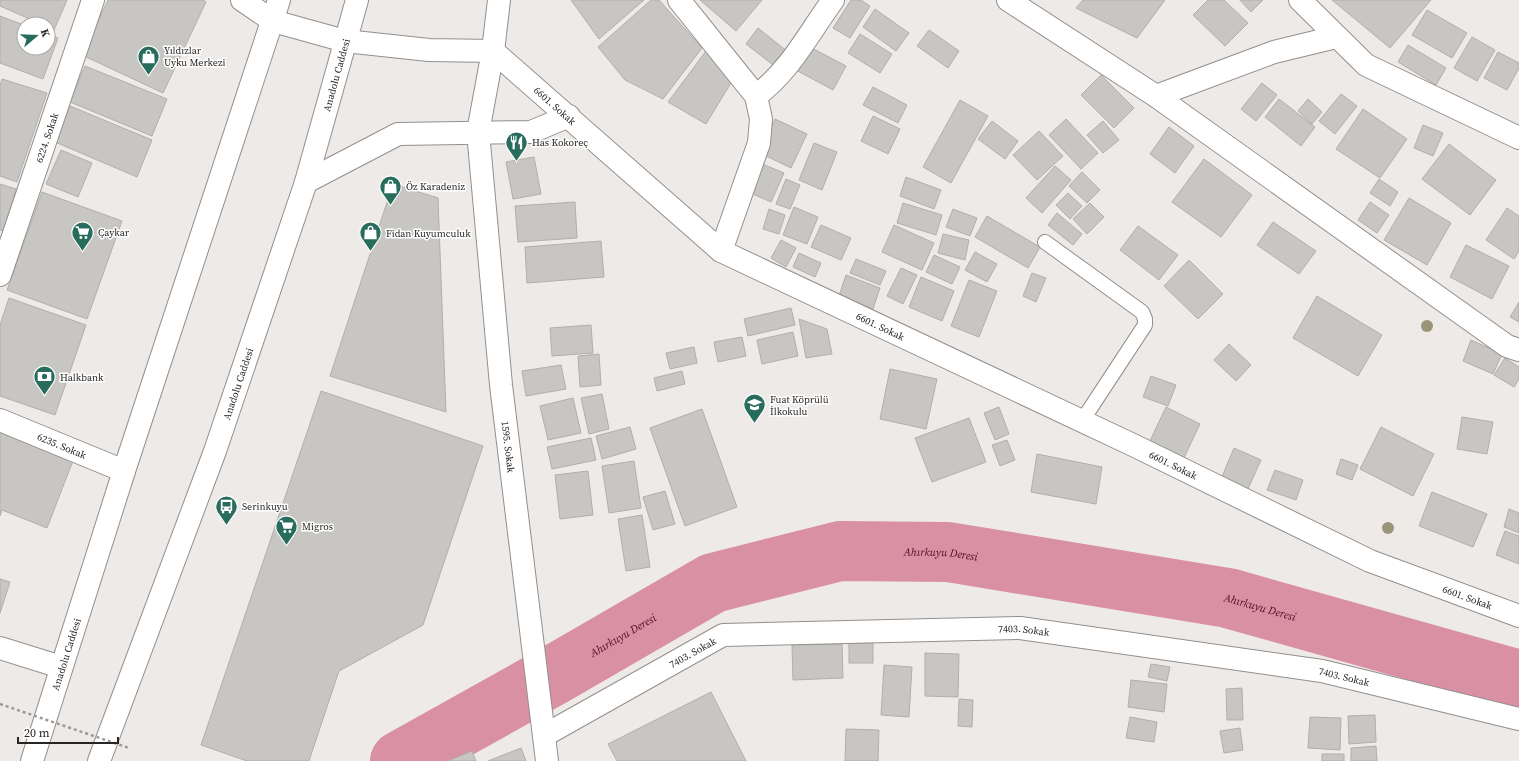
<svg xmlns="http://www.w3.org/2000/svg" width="1519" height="761" viewBox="0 0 1519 761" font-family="'Source Serif 4',serif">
<rect width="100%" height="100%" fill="#eeeae8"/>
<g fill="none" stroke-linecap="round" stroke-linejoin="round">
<!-- river -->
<path stroke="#d990a3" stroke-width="60" id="s1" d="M400 761 554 675 713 583 840 551 948 552 1228 598 1519 680"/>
</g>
<!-- building -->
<g fill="#c8c6c2" stroke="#b1aeab">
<path d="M0 0H67L54 30 48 27V24H41L0 6Z"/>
<path d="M108 0H203L206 2 163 93 82 55Z"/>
<path d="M571 0H644L599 39Z"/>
<path d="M651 0H659L702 48 663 99 625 80 598 47Z"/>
<path d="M700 0H762L736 31Z"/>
<path d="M851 0H861L870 6 850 38 833 28Z"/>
<path d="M1083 0H1165L1137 38 1076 8Z"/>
<path d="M1208 0H1224L1248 23 1225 46 1193 15Z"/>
<path d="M1240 0H1263L1251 12Z"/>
<path d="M1332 0H1431L1390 48Z"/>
<path d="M875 9 909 33 896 51 863 27Z"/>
<path d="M1427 10 1467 33 1452 58 1412 35Z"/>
<path d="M0 16 24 25V48H48V34L58 38 43 79 0 63Z"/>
<path d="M758 28 788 52 777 68 746 44Z"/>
<path d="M929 30 959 51 948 68 917 46Z"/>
<path d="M860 34 892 54 880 73 848 53Z"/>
<path d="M1472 37 1495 50 1477 81 1454 68Z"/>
<path d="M1408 45 1446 68 1436 85 1398 62Z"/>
<path d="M808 46 846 66 833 90 796 70Z"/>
<path d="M706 51 732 81 706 124 668 102Z"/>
<path d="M1498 52 1519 63V68L1507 90 1484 78Z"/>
<path d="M85 66 167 99 152 136 70 102Z"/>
<path d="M1101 75 1134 108 1114 128 1081 95Z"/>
<path d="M2 79 47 93 17 182 0 176V86Z"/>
<path d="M1262 83 1277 95 1256 121 1241 109Z"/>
<path d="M873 87 907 105 898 123 863 105Z"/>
<path d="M1341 94 1357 106 1335 134 1319 121Z"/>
<path d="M1279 99 1315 127 1301 146 1265 117Z"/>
<path d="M1308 99 1322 112 1312 124 1298 111Z"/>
<path d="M960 100 988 116 951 183 923 167Z"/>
<path d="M70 106 152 140 137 177 55 142Z"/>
<path d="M1363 109 1407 139 1380 178 1336 149Z"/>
<path d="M873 116 900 129 888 154 861 141Z"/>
<path d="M775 119 807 134 791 168 760 153Z"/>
<path d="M1066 119 1098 153 1081 169 1049 135Z"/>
<path d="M992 121 1018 141 1005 159 978 139Z"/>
<path d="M1103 121 1119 140 1103 153 1087 135Z"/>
<path d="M1423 125 1443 133 1433 156 1414 148Z"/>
<path d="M1169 127 1194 146 1175 173 1150 154Z"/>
<path d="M1039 131 1063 156 1037 180 1013 155Z"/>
<path d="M814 143 837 152 822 190 799 180Z"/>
<path d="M1449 144 1496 180 1470 215 1422 179Z"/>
<path d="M61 150 92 163 78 197 46 184Z"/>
<path d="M534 157 541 194 513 199 506 162Z"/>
<path d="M1204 159 1252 195 1221 237 1172 202Z"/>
<path d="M760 163 784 173 771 202 748 192Z"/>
<path d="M1055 166 1071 180 1042 213 1026 198Z"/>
<path d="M1082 172 1100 190 1087 203 1069 186Z"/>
<path d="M906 177 941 190 934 209 900 196Z"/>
<path d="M786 179 800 185 790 209 776 204Z"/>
<path d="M1379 179 1398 192 1390 206 1370 193Z"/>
<path d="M0 184 16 189 4 231 0 230Z"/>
<path d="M393 184 438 198 446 412 330 376Z"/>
<path d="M42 192 122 221 87 319 7 290Z"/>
<path d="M1068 193 1082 206 1070 219 1056 205Z"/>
<path d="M1409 198 1451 223 1427 265 1384 240Z"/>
<path d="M575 202 577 238 518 242 515 206Z"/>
<path d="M1370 202 1389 215 1377 233 1358 220Z"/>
<path d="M903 203 942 215 936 235 897 223Z"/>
<path d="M1090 203 1104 217 1087 234 1073 219Z"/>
<path d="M794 207 818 217 807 244 783 235Z"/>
<path d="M1507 208 1519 216V251L1514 259 1486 240Z"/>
<path d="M769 209 785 215 779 234 763 229Z"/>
<path d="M953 209 977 218 970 236 946 227Z"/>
<path d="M1057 213 1082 234 1073 245 1048 225Z"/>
<path d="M987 216 1040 247 1028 268 975 237Z"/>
<path d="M1273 222 1316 251 1299 274 1257 245Z"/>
<path d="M821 225 851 238 841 260 811 247Z"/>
<path d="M894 225 934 243 922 270 882 252Z"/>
<path d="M1138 226 1178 255 1159 280 1120 250Z"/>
<path d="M943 234 969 240 965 260 938 253Z"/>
<path d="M781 240 796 248 786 267 771 258Z"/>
<path d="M601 241 604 277 527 283 525 247Z"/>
<path d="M1466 245 1509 266 1492 299 1450 277Z"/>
<path d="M975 252 997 264 987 282 965 270Z"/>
<path d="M799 253 821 263 815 277 793 267Z"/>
<path d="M934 255 960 267 952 284 926 272Z"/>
<path d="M856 259 886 271 880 285 850 273Z"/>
<path d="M1189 260 1223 294 1198 319 1164 286Z"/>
<path d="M901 268 917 275 903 304 887 296Z"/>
<path d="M1032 273 1046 278 1036 302 1023 296Z"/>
<path d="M846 275 880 288 873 309 839 296Z"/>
<path d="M921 277 954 291 942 321 909 307Z"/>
<path d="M969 280 997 291 979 337 951 326Z"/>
<path d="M1317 296 1382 335 1358 376 1293 338Z"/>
<path d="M9 298 86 325 55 415 0 396V325Z"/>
<path d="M1519 302V322L1510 317Z"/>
<path d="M791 308 795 325 748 336 744 319Z"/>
<path d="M799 319 827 329 832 354 806 358Z"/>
<path d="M591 325 593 353 552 356 550 328Z"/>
<path d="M793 332 798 356 762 364 757 340Z"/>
<path d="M742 337 746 356 718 362 714 342Z"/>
<path d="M1471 340 1502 354 1493 374 1463 361Z"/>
<path d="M1229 344 1251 365 1236 381 1214 360Z"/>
<path d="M694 347 697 363 670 369 666 353Z"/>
<path d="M599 354 601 385 580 387 578 356Z"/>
<path d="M1505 358 1519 367V379L1514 387 1494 375Z"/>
<path d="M561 365 566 389 526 396 522 371Z"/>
<path d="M890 369 937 379 926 429 880 419Z"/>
<path d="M682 371 685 384 657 391 654 378Z"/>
<path d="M1151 376 1176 385 1168 406 1143 397Z"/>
<path d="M321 391 483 446 423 625 339 671 309 761H247L201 745Z"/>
<path d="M602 394 609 429 589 434 581 398Z"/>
<path d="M573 398 581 433 548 440 540 406Z"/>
<path d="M999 407 1009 434 995 440 984 413Z"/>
<path d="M1166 407 1200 424 1182 462 1148 445Z"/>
<path d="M702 409 737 507 685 526 650 428Z"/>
<path d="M1462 417 1493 422 1487 454 1457 449Z"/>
<path d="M969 418 986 462 932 482 915 438Z"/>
<path d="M630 427 636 449 602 459 596 436Z"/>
<path d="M1381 427 1434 454 1413 496 1360 469Z"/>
<path d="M0 429 74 458 47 528 2 510 0 516Z"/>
<path d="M591 438 596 460 552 469 547 447Z"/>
<path d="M1007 440 1015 460 1000 466 992 445Z"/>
<path d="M1234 448 1261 460 1247 491 1221 479Z"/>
<path d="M1037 454 1102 467 1096 504 1031 492Z"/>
<path d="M1341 459 1358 465 1352 480 1336 474Z"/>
<path d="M634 461 641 508 609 513 602 466Z"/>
<path d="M1275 470 1303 480 1296 500 1267 490Z"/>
<path d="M588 471 593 515 560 519 555 475Z"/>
<path d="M665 491 675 524 653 530 643 497Z"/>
<path d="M1432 492 1487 514 1473 547 1419 526Z"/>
<path d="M1509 509 1519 513V533L1504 527Z"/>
<path d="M642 515 650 567 626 571 618 519Z"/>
<path d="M1505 531 1519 536V564L1496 555Z"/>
<path d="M0 579 10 582 0 613Z"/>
<rect x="849" y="643" width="24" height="20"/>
<path d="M842 644 843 678 793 680 792 645Z"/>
<path d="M925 653 959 654 958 697 925 696Z"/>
<path d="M1151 664 1170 667 1167 681 1148 677Z"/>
<path d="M884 665 912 667 909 717 881 715Z"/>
<path d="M1131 680 1167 684 1164 712 1128 707Z"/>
<path d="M1242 688 1243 720H1227L1226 689Z"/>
<path d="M711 692 746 761H617L608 744Z"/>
<path d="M959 699 973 700 972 727 958 726Z"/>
<path d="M1375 715 1376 742 1349 744 1348 716Z"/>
<path d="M1130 717 1157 722 1154 742 1126 738Z"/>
<path d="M1310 717 1341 718 1340 750 1308 748Z"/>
<path d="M1240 728 1243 750 1224 753 1220 731Z"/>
<path d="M846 729 879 730 878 761H845Z"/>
<path d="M1376 746 1377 761H1351V748Z"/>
<path d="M521 748 526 761H488Z"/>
<path d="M472 751 476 761H448Z"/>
<rect x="1322" y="754" width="22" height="7"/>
</g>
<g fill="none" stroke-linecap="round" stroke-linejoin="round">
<defs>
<path id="lane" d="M1045 242 1142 312 1145 319V325L1082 421"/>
<g id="street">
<path id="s2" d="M499 0 493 51 478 132 501 385 547 761"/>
<path d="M679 0 756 96 761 119 759 143 721 251"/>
<path d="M1008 0 1156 96 1507 346 1519 350"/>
<path d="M1300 0 1366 65 1519 138"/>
<path id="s3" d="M345 41 429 50 493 51 721 251 1133 445 1370 561 1519 616"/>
<path d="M756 96C790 71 809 33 833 0"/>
<path d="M1156 96 1274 52 1336 37"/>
<path d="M306 182 398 134 531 132 569 116"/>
<path id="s4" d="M0 275 93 0"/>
<path id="s5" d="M0 420 124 471"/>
<path d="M0 648 61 667"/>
<path id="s6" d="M545 735 723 635 1020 628 1322 671 1519 719"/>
</g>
<path id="secondary" d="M242 0 273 21 345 41"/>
<g id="highway">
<path id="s7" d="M32 761 124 471 279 0"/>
<path id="s8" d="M99 761 215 451 306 182 357 0"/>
</g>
</defs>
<!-- lane casing -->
<use href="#lane" stroke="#938f8d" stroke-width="16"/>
<!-- street casing -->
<use href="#street" stroke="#938f8d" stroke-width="24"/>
<!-- secondary casing -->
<use href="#secondary" stroke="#938f8d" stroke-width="24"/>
<!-- highway casing -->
<use href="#highway" stroke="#938f8d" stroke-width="24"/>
<!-- lane -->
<use href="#lane" stroke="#fff" stroke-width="14"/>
<!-- street -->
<use href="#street" stroke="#fff" stroke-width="22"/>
<!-- secondary -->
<use href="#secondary" stroke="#fff" stroke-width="22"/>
<!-- highway -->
<use href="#highway" stroke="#fff" stroke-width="22"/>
<!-- path-bridge -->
<path stroke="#9c9998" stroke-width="2.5" stroke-dasharray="3 3" stroke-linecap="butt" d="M0 704 129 748"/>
</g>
<!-- trees -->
<g fill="#9a9577">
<circle cx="1427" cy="326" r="6"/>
<circle cx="1388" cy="528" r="6"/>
</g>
<!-- icons -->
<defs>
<symbol id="shop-pin" viewBox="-11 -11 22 30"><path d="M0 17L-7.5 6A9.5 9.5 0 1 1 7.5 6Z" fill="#286c5d" stroke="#fff"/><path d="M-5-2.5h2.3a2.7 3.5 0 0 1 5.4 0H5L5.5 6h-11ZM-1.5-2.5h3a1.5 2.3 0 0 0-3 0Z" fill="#fff"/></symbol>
<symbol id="restaurant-pin" viewBox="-11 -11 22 30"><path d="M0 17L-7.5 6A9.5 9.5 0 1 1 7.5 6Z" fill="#286c5d" stroke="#fff"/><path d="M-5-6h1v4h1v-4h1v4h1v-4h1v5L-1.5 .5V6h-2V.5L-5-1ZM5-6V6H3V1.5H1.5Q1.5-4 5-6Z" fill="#fff"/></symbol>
<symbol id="supermarket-pin" viewBox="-11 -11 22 30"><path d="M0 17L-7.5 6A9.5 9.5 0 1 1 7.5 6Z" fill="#286c5d" stroke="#fff"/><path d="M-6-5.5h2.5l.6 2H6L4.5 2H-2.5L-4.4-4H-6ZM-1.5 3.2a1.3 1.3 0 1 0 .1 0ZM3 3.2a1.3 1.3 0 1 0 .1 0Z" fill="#fff"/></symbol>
<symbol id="bank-pin" viewBox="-11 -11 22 30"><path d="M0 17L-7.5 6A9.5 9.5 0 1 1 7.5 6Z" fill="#286c5d" stroke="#fff"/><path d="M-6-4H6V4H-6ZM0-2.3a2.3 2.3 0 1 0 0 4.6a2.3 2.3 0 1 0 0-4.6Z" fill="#fff"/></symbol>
<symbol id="school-pin" viewBox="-11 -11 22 30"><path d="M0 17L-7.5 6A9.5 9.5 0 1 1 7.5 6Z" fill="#286c5d" stroke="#fff"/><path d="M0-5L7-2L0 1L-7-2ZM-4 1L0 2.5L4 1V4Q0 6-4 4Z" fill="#fff"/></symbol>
<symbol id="bus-pin" viewBox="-11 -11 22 30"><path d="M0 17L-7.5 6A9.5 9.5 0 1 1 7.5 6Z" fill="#286c5d" stroke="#fff"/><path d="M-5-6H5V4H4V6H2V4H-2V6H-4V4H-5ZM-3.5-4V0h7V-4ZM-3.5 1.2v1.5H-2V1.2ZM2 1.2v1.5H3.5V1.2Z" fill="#fff"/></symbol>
</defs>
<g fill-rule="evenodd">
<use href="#shop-pin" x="136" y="44" width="25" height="34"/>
<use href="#restaurant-pin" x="504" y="130" width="25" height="34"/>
<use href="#shop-pin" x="378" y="174" width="25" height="34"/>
<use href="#supermarket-pin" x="70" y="220" width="25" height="34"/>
<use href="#shop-pin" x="358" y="220" width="25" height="34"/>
<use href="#bank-pin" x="32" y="364" width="25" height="34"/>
<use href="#school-pin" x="742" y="392" width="25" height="34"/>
<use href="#bus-pin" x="214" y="494" width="25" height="34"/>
<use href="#supermarket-pin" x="274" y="514" width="25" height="34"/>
</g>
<g text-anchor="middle" stroke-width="3" stroke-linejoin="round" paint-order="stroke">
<!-- poi labels -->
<g font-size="10" fill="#262524" stroke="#fff" text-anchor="start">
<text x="164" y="54">Yıldızlar<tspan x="164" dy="12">Uyku Merkezi</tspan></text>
<text x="532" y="146">Has Kokoreç</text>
<text x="406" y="190">Öz Karadeniz</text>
<text x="98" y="236">Çaykar</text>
<text x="386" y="237">Fidan Kuyumculuk</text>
<text x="60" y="381">Halkbank</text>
<text x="770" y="403">Fuat Köprülü<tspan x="770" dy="12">İlkokulu</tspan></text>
<text x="242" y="510">Serinkuyu</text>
<text x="302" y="530">Migros</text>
</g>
<!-- street labels -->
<g font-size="10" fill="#262524" stroke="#fff">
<text dy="4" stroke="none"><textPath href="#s8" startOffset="726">Anadolu Caddesi</textPath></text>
<text dy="4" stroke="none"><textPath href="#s3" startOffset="231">6601. Sokak</textPath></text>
<text dy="4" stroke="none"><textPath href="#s4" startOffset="145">6224. Sokak</textPath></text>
<text dy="4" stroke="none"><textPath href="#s3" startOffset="628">6601. Sokak</textPath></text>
<text dy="4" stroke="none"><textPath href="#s8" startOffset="402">Anadolu Caddesi</textPath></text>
<text dy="4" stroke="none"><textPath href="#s5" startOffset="67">6235. Sokak</textPath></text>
<text dy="4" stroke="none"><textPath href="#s2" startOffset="450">1595. Sokak</textPath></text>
<text dy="4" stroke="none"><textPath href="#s3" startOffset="952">6601. Sokak</textPath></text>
<text dy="4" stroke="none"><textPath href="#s3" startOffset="1275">6601. Sokak</textPath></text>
<text dy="4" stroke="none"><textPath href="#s6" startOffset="505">7403. Sokak</textPath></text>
<text dy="4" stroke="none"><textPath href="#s6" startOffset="169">7403. Sokak</textPath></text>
<text dy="4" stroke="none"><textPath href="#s7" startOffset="112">Anadolu Caddesi</textPath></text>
<text dy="4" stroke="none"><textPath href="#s6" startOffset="829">7403. Sokak</textPath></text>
</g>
<!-- water labels -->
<g font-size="11" font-style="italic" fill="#4d0b25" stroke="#fff">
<text dy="4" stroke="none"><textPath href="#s1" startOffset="592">Ahırkuyu Deresi</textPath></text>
<text dy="4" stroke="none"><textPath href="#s1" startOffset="916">Ahırkuyu Deresi</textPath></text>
<text dy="4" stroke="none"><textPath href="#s1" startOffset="256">Ahırkuyu Deresi</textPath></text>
</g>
</g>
<!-- north arrow -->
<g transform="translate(36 36) rotate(71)"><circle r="19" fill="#ffffff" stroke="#a8a8a7"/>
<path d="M0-3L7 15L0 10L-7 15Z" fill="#286c5d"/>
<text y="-6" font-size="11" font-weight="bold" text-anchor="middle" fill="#262524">K</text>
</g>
<!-- scale -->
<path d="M18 737v6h100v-6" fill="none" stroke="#262524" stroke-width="2"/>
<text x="24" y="737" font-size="12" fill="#262524" stroke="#ffffff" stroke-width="3" paint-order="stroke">20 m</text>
</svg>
